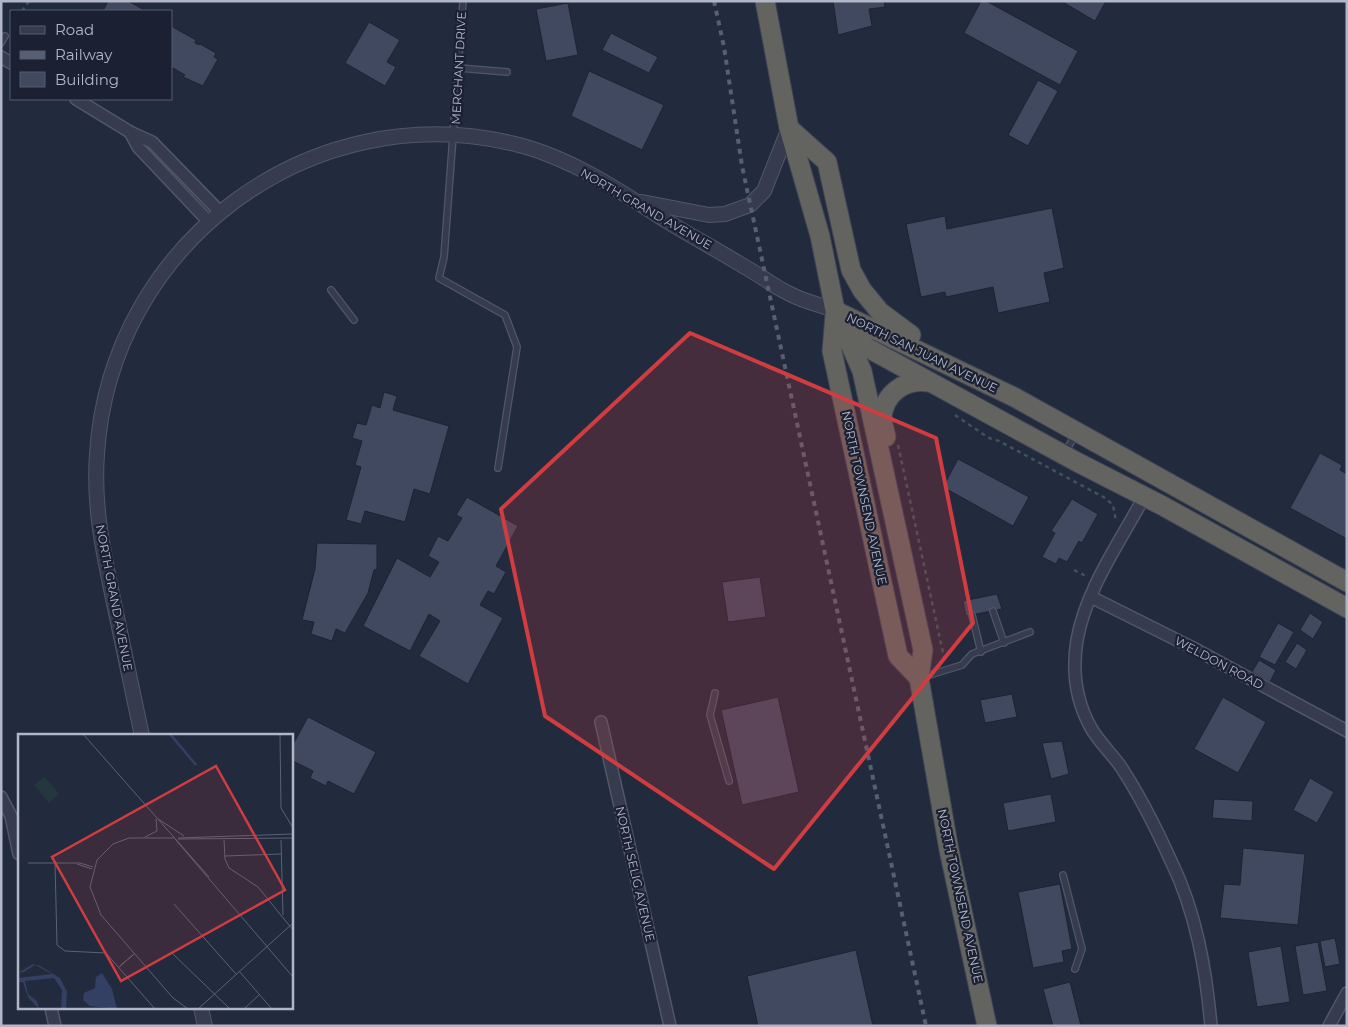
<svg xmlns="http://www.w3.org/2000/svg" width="1348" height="1027" viewBox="0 0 1348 1027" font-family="Montserrat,sans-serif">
<rect width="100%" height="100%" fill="#222a3d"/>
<!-- building -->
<g fill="#40495f" stroke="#1d2334">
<path d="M108 1H128L146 11H103Z"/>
<path d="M833 1H884L885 7 869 9 872 26 838 35Z"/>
<path d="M981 1H986L1078 51 1060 85 964 33Z"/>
<path d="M1061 1H1106L1095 21Z"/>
<path d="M568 3 578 55 546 61 536 9Z"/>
<path d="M369 22 400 40 387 62 396 67 385 86 345 63Z"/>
<path d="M171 26 196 40 195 43 199 45 200 44 216 53 214 57 218 59 203 86 183 77 185 75 173 68 171 70Z"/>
<path d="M611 33 658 57 649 73 602 50Z"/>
<path d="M589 71 664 105 642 150 571 116Z"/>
<path d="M1038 80 1058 91 1028 146 1008 135Z"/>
<path d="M1052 208 1064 268 1044 273 1050 302 998 313 993 287 946 297 945 292 921 297 906 224 945 216 947 229Z"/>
<path d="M384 392 397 396 393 410 449 426 430 494 414 489 405 522 365 511 361 524 346 520 361 467 355 465 362 441 352 438 357 423 366 425 372 405 380 408Z"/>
<path d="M1320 453 1342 465 1340 470 1347 474V539L1290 508Z"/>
<path d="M958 459 1029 497 1013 526 943 487Z"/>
<path d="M467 497 518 526 496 566 506 572 494 594 488 591 480 605 503 618 468 684 419 656 440 621 429 614 410 651 363 626 397 558 430 577 439 562 428 556 438 536 448 541 462 518 456 515Z"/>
<path d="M1072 499 1098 514 1082 543 1079 541 1067 562 1059 558 1056 564 1042 557 1055 533 1051 531Z"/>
<path d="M317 543 377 544V569L374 570 368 593 345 633 336 629 332 641 311 634 314 622 302 620 315 569Z"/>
<path d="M760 577 766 617 728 622 722 582Z"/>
<path d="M997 594 1002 609 966 616 963 601Z"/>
<path d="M1310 613 1323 622 1313 639 1300 630Z"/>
<path d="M1278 623 1294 632 1275 665 1259 657Z"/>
<path d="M1297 643 1307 650 1296 669 1285 662Z"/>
<path d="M1259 660 1276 670 1270 682 1252 672Z"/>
<path d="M1012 694 1017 717 985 723 980 700Z"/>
<path d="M778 697 799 792 742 805 721 710Z"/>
<path d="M1223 697 1266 722 1238 773 1194 749Z"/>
<path d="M308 717 376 752 354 794 328 781 326 786 310 778 313 771 291 760V748Z"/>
<path d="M1062 741 1069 774 1051 779 1042 743Z"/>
<path d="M1310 778 1334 792 1317 823 1293 810Z"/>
<path d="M1051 794 1056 822 1008 831 1003 803Z"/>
<path d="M1214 799 1253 801 1252 821 1212 818Z"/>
<path d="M1243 848 1305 854 1298 925 1220 918 1224 884 1240 885Z"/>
<path d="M1060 884 1072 949 1062 951 1064 962 1033 968 1018 892Z"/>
<path d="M1335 938 1340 964 1325 967 1320 941Z"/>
<path d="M1318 942 1327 991 1303 995 1295 946Z"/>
<path d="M1281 946 1290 1002 1257 1007 1248 952Z"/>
<path d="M856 950 873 1026H758L747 976Z"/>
<path d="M1070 982 1081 1026H1053L1043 989Z"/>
</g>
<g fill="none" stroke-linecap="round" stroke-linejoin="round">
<defs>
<g id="service">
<path d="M463 1 444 257 439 278 505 315 517 347 498 468"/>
<path d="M1 43 5 36"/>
<path d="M459 68 507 72"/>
<path d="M331 290 354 320"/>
<path d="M1065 453 1075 435"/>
<path d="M993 611 1004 643"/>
<path d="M972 615 981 652"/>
<path d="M923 677 962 665 972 654 1030 632"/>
<path d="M715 693 710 715 729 781"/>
<path d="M1063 875 1082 949 1075 969"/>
</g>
<g id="minor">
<path d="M1 57 11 63"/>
<path d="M76 99 130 132 152 142 220 212"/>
<path d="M130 132 138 147 209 222"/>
<path d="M1144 497C1120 542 1086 589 1077 640 1072 670 1076 701 1091 728 1099 742 1112 754 1121 767 1140 796 1157 830 1171 861 1196 912 1206 969 1211 1026"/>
<path d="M1091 597 1193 648 1347 731"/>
<path d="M601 722 670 1026"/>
<path d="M1 797 11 816 19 854"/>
<path d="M51 1008 55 1026"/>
<path d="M1329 1026 1347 993"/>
</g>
<g id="tertiary">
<path d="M642 202 709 215 725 214 750 205 764 191 789 128"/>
<path d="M142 736C133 693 124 650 115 608 104 556 93 507 97 454 110 244 311 94 515 144 569 157 619 190 665 220 691 236 719 251 745 267 760 275 773 286 788 293 802 301 820 305 835 310"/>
<path d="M201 1008 205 1026"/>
</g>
<g id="trunk">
<path d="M765 1 789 128 820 236 835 310 862 371 923 650 919 678 949 850 987 1026"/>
<path d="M789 128 827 162 851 270 862 290 880 312 911 335"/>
<path d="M838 312 1014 397 1347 582"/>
<path d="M835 314 832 351 898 656 919 678"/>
<path d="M850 328 866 347 1077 462 1163 506 1347 608"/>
<path d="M886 437C885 431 882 423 882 418 884 393 905 379 928 382"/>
</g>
</defs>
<!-- service casing -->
<use href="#service" stroke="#515768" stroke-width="8"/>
<!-- minor casing -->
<use href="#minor" stroke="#515768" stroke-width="14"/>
<!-- tertiary casing -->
<use href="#tertiary" stroke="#515768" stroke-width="16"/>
<!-- trunk casing -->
<use href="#trunk" stroke="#3e4455" stroke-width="21"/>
<!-- path -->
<g stroke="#3f5358" stroke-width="2.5" stroke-dasharray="4 4" stroke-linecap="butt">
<path d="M22 11 29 1"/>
<path d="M955 415 989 438 999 441 1105 498 1113 505 1116 521"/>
<path d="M898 445 945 662"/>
<path d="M1074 570 1084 575H1087"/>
</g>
<!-- service -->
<use href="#service" stroke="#363c4d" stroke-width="5.5"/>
<!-- minor -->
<use href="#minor" stroke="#363c4d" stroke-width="11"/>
<!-- tertiary -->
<use href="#tertiary" stroke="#363c4d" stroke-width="14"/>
<!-- trunk -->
<use href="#trunk" stroke="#636360" stroke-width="19"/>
<!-- rail -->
<path stroke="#575f74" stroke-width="4" stroke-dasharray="5 5" stroke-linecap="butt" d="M714 1 724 47 742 166 926 1026"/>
</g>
<!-- marked area -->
<path fill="#d03d40" fill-opacity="0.2" stroke="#d03d40" stroke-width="4" stroke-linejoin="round" d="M690 333 936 438 973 623 774 869 545 716 501 509Z"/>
<g text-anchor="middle" stroke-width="4.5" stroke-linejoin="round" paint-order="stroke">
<!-- street labels -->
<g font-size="12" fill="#b1b7c9" stroke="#1b2132">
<text transform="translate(459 68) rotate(-87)" y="4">MERCHANT DRIVE</text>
<text transform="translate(646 209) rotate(30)" y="4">NORTH GRAND AVENUE</text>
<text transform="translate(922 353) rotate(26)" y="4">NORTH SAN JUAN AVENUE</text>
<text transform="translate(864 498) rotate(78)" y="4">NORTH TOWNSEND AVENUE</text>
<text transform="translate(114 598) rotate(79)" y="4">NORTH GRAND AVENUE</text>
<text transform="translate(1219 663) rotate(28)" y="4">WELDON ROAD</text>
<text transform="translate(635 874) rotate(77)" y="4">NORTH SELIG AVENUE</text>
<text transform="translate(960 896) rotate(78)" y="4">NORTH TOWNSEND AVENUE</text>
</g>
</g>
<!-- overview -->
<g transform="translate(18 734)">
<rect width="275" height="275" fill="#222a3d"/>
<path d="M27 43 41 60 31 69 16 51Z" fill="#24373e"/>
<path d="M15 230 22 232 42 244 49 258 48 275H43L44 256 36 244 7 247 10 260 19 267 21 275 10 263 5 248H0V244L34 240 17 231 6 238 0 239ZM84 239 94 255 99 275 72 272 65 266 66 259 77 254 78 243Z" fill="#334063"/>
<path fill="none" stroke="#334063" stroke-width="2.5" d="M152 0 178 31"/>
<path fill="none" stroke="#5b6275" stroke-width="1" d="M65 0 191 143M262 0 263 74 275 94M140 85 166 102M127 103 139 97 138 85M156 104H111L95 110 79 126 72 153 83 181 155 264 170 275M160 104 275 100M157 105 275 243M160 105 275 104M206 106 207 125 211 134 240 153 275 196M263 106 265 181M207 122 263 120M10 129H62L75 133M37 129 39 211 47 217 88 219 137 275M59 130 74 135M156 170 218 240M155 220 212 275M102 232 115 221M101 233 116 220M221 237 254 275M180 275 275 189M226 275 241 261"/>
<path fill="#d03d40" fill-opacity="0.15" stroke="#d03d40" stroke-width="2.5" d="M198 32 267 156 103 247 34 123Z"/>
<rect width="275" height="275" fill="none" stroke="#b1b7c9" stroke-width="2.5"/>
</g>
<!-- border -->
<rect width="1348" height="1027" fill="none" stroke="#b1b7c9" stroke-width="5"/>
<!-- legend -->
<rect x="10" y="10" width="162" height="90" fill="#1b2132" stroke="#575d6e"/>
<rect x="20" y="26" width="25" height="8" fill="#363c4d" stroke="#575d6e"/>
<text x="55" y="35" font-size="15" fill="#b1b7c9">Road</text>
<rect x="20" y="51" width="25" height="8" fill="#575f74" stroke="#575d6e"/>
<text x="55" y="60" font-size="15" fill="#b1b7c9">Railway</text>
<rect x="20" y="72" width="25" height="15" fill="#40495f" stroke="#575d6e"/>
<text x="55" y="85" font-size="15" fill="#b1b7c9">Building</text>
</svg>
